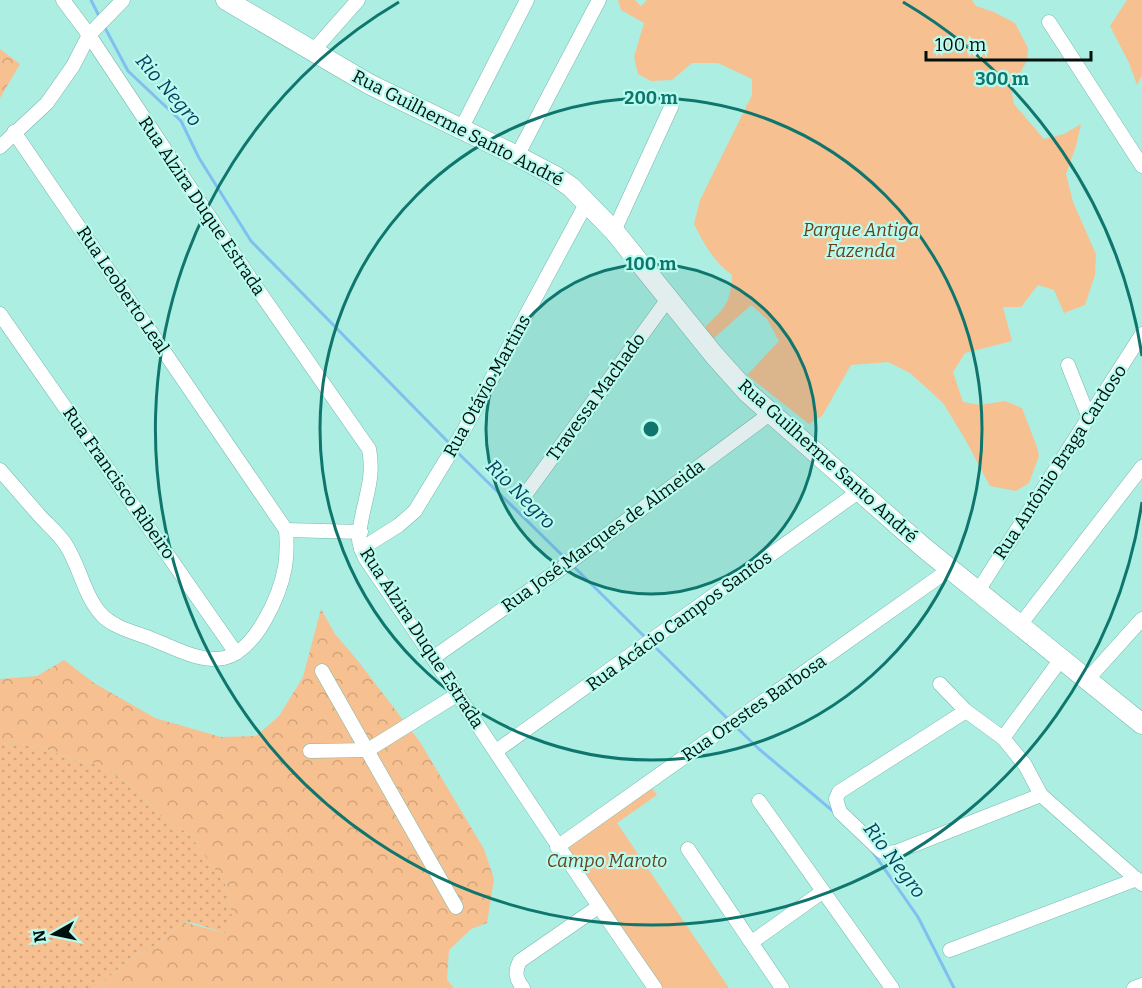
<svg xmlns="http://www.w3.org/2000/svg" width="1142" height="988" viewBox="0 0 1142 988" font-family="Bitter,serif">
<defs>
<pattern id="grass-dots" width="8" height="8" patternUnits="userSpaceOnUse" patternTransform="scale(1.5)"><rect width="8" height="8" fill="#f7c091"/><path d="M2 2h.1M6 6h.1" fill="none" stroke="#d2a47c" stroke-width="1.8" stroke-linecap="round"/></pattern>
<pattern id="forest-crowns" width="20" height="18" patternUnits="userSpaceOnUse" patternTransform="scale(1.5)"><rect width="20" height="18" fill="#f7c091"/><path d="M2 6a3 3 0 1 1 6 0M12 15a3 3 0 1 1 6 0" fill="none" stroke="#d2a47c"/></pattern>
</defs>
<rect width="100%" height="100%" fill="#aceee2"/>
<!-- grass -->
<path fill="url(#grass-dots)" d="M12 742 48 750 76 760 100 764 138 791 161 816 189 834 225 883 232 915 225 933 194 923 183 922 150 949 131 958 96 988H0V744Z"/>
<!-- forest -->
<g fill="url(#forest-crowns)">
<path d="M0 49 20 64 0 98Z"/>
<path d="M321 609 335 634 358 661 420 742 484 849 494 879 487 923 471 929 449 950 447 980 454 988H96L131 958 150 949 183 922 225 933 232 915 225 883 189 834 161 816 138 791 100 764 76 760 48 750 12 742 0 744V679L37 676 64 660 94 683 155 718 221 737 256 736 279 716 303 677Z"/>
</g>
<!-- park -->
<g fill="#f7c091">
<path d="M618 0H635L641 6 647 0H972L976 6 994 12 1015 23 1028 48 1027 61 1011 88 1014 104 1044 139 1064 134 1081 124 1076 146 1066 174 1073 202 1096 254 1095 275 1085 305 1064 313 1054 290 1038 285 1021 307H1003L1012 341 965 353 953 372 963 402 980 405 1005 401 1022 408 1037 447 1039 456 1029 483 1016 491 990 486 965 439 943 403 910 373 888 362 851 365 822 416 809 424 747 375 779 341 767 319 751 305 713 339 703 329C723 309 731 305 732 275 713 261 704 244 694 224L700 200 752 95V79L718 63H692L672 80 651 81 638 74 634 57 644 23 621 10Z"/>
<path d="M1127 0H1142V75L1137 85 1129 63 1110 26Z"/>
<path d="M650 785 657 795 617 823 729 988H660L563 848Z"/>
</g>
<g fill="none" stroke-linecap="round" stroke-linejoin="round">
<!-- stream -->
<g stroke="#7fc0f1" stroke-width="3">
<path d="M91 0 100 18"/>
<path d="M104 26 128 71 181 121 199 158 251 241 451 445"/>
<path d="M455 450 566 559"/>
<path d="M573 566 647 639"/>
<path d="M652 644 728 719"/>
<path d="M735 726 759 749 834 812"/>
<path d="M872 851 918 917 954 988"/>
</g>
<defs>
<g id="street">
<path d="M63 0 89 35 256 287 369 449C376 483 360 507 359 539 359 546 363 552 365 558 463 700 556 846 655 988"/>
<path d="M1049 22 1142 166"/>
<path d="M313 51 358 0"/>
<path d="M461 129 527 0"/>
<path d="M14 132 286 530"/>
<path d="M0 147 47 103 73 66 89 35 123 0"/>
<path d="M517 156 599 0"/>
<path d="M614 231 672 105"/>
<path d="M0 314 236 653"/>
<path d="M1068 365 1089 418"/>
<path d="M0 470C13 485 26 500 39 515 48 525 59 534 66 545 80 567 84 595 101 614 113 628 138 633 154 640 175 648 201 663 224 658 256 651 280 595 285 567 287 555 287 543 286 530"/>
<path d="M525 495 668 299"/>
<path d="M286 530 361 532"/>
<path d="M361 549 399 525 415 511 463 432 587 202"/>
<path d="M978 591 1142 334"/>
<path d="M1020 625 1142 467"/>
<path d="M434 657 566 565 771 413"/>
<path d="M322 671 456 907"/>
<path d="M1087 680 1142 619"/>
<path d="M940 684 966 711 1003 738 1025 765 1041 795 1142 884"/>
<path d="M966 711 839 792 836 799 840 812 881 851 887 853 896 852 1041 795"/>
<path d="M1003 738 1061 659"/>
<path d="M310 751 368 750 458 694"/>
<path d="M496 751 861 490"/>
<path d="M759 801 892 988"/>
<path d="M557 847 950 569"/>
<path d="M688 849 782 988"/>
<path d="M752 942 822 892"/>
<path d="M950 950 1137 879"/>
<path d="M523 988C516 979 514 972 520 961L598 907"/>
<path d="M1134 988 1142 985"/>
</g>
<path id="secondary" d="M226 0 369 84 517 156 555 176 571 187 614 231 714 355 748 393 923 547 1142 724"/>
</defs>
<!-- street casing -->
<use href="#street" stroke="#77b8ac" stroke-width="15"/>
<!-- secondary casing -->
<use href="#secondary" stroke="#77b8ac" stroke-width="21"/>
<!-- street -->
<use href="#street" stroke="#fff" stroke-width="14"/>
<!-- secondary -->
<use href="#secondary" stroke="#fff" stroke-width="20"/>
</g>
<!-- distance rings -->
<circle cx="651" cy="429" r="165" fill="#0f766e" fill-opacity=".12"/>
<g fill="none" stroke="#0f766e" stroke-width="3">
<circle cx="651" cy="429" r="165"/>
<circle cx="651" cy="429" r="331"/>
<path d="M1142 502A496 496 0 1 1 399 2M903 2A496 496 0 0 1 1142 356"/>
</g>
<g text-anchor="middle" stroke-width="4.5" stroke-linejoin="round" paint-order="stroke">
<!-- street labels -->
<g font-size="18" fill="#00100d" stroke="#b9fcef">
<text transform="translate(458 128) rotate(27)" y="6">Rua Guilherme Santo André</text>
<text transform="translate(202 206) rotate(56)" y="6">Rua Alzira Duque Estrada</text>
<text transform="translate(123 290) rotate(56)" y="6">Rua Leoberto Leal</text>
<text transform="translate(487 386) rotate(-61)" y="6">Rua Otávio Martins</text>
<text transform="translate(596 397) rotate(-54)" y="6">Travessa Machado</text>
<text transform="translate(828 461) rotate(42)" y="6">Rua Guilherme Santo André</text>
<text transform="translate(1060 462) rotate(-57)" y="6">Rua Antônio Braga Cardoso</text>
<text transform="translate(119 483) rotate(55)" y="6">Rua Francisco Ribeiro</text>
<text transform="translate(603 536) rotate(-36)" y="6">Rua José Marques de Almeida</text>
<text transform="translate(679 621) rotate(-36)" y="6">Rua Acácio Campos Santos</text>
<text transform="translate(422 638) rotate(57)" y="6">Rua Alzira Duque Estrada</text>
<text transform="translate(754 708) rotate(-35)" y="6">Rua Orestes Barbosa</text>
</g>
<!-- park labels -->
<g font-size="18" font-style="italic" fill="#68401a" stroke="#b9fcef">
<text x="861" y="236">Parque Antiga<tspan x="861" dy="21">Fazenda</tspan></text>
<text x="607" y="867">Campo Maroto</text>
</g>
<!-- water labels -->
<g font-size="20" font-style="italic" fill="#083e5e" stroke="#b9fcef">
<text transform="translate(169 90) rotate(49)" y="7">Rio Negro</text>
<text transform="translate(521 494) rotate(45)" y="7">Rio Negro</text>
<text transform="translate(895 860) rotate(53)" y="7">Rio Negro</text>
</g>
</g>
<circle cx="651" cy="429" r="9" fill="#0f766e" stroke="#b9fcef" stroke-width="3"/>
<g font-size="18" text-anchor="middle" font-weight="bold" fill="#0f766e" stroke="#b9fcef" stroke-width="4.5" stroke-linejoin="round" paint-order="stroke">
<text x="1002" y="85">300 m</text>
<text x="651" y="104">200 m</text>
<text x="651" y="270">100 m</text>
</g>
<!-- north arrow -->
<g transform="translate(54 934) rotate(261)" stroke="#b9fcef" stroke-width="4.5" paint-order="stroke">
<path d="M0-4.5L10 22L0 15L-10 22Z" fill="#00100d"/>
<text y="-9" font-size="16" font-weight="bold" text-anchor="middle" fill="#00100d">N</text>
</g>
<!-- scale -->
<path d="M926 51v9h165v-9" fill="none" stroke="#00100d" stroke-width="3"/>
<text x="935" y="51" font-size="18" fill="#00100d" stroke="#b9fcef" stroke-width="4.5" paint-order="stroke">100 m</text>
</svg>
